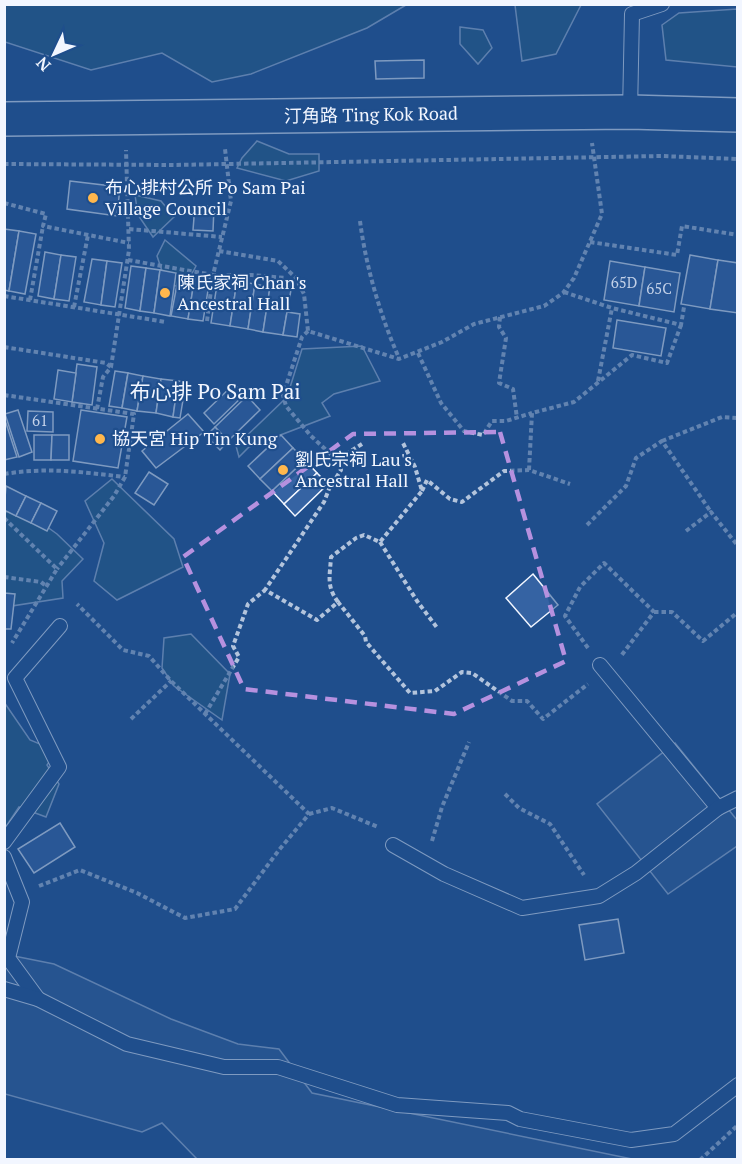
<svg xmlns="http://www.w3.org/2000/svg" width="742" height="1164" viewBox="0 0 742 1164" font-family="'PT Serif','Noto Sans TC',serif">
<rect width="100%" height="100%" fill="#1f4e8c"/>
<!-- green -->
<g fill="#245a82" stroke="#a8bbd7" stroke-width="1.5">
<path d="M5 4H406V5L367 28 251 74 212 82 162 53 91 70 5 42Z"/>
<path d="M515 5V4L581 5 556 54 522 61Z"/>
<path d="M737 9V67L666 60 662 25 679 13Z"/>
<path d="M460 27 483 30 492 48 478 64 460 44Z"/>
<path d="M257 141 289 154H319V171L286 181 237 168 242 158Z"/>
<path d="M135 195 161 201 174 217 153 237 138 215Z"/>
<path d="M165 240 196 266 183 290 165 280 157 256Z"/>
<path d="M362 346 380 381 334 394 322 403 330 416 249 447 239 457 236 446 287 397 302 349Z"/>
<path d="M112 479 174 539 183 567 117 600 94 581 104 543 85 501Z"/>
<path d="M11 501 57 534 83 559 62 581 63 598 5 607V514Z"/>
<path d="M191 634 230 674 222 720 174 686 162 668 164 638Z"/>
<path d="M4 702 30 740 57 751 47 765 59 784 46 817 19 807 5 828Z"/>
</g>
<!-- parking -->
<g fill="#305b95" stroke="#a8bbd7" stroke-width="1.5">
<path d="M675 743 737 820V846L668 894 597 804Z"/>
<path d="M4 954 54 964 171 1019 238 1044 279 1049 312 1093 632 1159H197L162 1123 142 1132 5 1094Z"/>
</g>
<!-- building -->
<g fill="#3563a3" stroke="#f2f6ff" stroke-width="1.5">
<path d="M424 60V78L376 79 375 61Z"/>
<path d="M70 181 120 187 117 216 67 209Z"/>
<path d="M195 205 214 207 213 231 193 230Z"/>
<path d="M4 229 19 231 9 291 4 290Z"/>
<path d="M19 231 36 234 25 294 9 291Z"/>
<path d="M45 252 61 255 54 299 38 296Z"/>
<path d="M61 255 76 257 69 301 54 299Z"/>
<path d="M690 255 718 260 710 309 681 304Z"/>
<path d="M92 259 107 261 101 305 84 302Z"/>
<path d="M718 260 738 263V313L710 309Z"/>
<path d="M107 261 122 263 115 307 101 305Z"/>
<path d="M610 261 645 267 639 306 604 300Z"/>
<path d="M131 266 146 268 140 311 125 308Z"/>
<path d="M645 267 680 273 674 312 639 306Z"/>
<path d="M146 268 160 270 154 313 140 311Z"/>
<path d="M160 270 176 273 170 316 154 313Z"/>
<path d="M179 274 195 276 188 319 171 316Z"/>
<path d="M195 276 210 278 203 321 188 319Z"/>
<path d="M218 278 237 281 230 326 211 323Z"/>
<path d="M237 281 255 284 248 329 230 326Z"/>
<path d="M255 284 270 287 263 332 248 329Z"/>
<path d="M270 287 291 290 283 335 263 332Z"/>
<path d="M287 312 300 314 297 337 283 335Z"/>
<path d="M617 320 666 328 661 356 613 348Z"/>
<path d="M77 364 97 367 92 405 72 402Z"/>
<path d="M58 370 76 373 72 402 54 399Z"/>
<path d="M115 371 128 373 122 408 109 406Z"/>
<path d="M128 373 143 376 137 411 122 408Z"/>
<path d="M143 376 161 379 156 413 137 411Z"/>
<path d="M161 379 178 381 173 417 156 413Z"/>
<path d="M178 381 186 382 180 418 173 417Z"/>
<path d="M234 384 245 394 214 424 204 413Z"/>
<path d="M247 396 260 410 228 441 215 427Z"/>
<path d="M18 410 32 452 19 457 5 414Z"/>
<path d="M81 410 127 417 118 468 73 461Z"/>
<path d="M28 411 53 412V432L27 431Z"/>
<path d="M188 414 204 432 156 468 142 451Z"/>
<path d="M4 417 17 457 4 460Z"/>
<path d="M215 427 228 441 220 450 206 436Z"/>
<path d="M34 435H52L51 460H34Z"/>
<path d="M52 435H69V460H51Z"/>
<path d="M281 435 293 448 260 479 248 466Z"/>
<path d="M293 448 305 460 272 491 260 479Z"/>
<path d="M305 460 317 473 284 504 272 491Z"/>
<path d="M149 472 168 484 154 505 135 493Z"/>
<path d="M317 473 328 484 295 516 284 504Z"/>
<path d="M6 486 26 496 16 516 4 510Z"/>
<path d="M26 496 41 503 31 523 16 516Z"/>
<path d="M41 503 57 511 47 531 31 523Z"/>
<path d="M533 574 558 605 531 627 506 598Z"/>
<path d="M4 593 15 594 11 629H4Z"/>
<path d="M60 823 75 847 34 873 18 849Z"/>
<path d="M618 919 624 953 585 960 579 925Z"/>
</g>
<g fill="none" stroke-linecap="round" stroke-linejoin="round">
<defs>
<g id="lane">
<path d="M630 112 632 14 662 4"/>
<path d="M600 665 718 808"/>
<path d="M4 842 59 767 15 678 60 626"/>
<path d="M393 845 444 874 522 908 599 896 636 873 718 808 738 798"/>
<path d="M4 857 22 902 8 958 38 999"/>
<path d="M4 989 38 999 127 1044 224 1067H278L397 1105 508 1113 520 1119 631 1140 674 1134 738 1085"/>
</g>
<path id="secondary" d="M4 119 630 112 738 115"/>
</defs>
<!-- lane casing -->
<use href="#lane" stroke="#f2f6ff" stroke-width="16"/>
<!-- secondary casing -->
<use href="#secondary" stroke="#f2f6ff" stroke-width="36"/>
<!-- path -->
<g stroke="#b3c4dc" stroke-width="4" stroke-dasharray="4.5 3" stroke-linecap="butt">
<path d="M4 164 174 165 661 156 738 159"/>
<path d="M4 203 46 214 43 226 129 243"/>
<path d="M360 221C366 267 380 315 399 358"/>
<path d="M129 229 222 237"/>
<path d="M590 242 677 255 682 226 738 235"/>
<path d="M219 251 278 261 296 278 304 294 308 331 399 359 442 342 474 324 544 306 563 293 574 278 602 214 592 143"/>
<path d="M128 260 213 275 231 201 225 149"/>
<path d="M564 292 612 308 681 325 684 307"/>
<path d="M4 296 166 322"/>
<path d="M30 300 43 226"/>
<path d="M74 307 88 235"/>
<path d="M500 317 499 327 506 338 499 383 513 389 517 418"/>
<path d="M207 321 213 275H252L286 278"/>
<path d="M308 331 302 337 283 395 286 406 311 436 337 460"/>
<path d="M4 347 106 363 111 367"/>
<path d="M418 353 441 403 464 431 483 435 492 421H506L532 413"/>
<path d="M598 381 612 308"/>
<path d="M4 395 134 414 125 477 114 496 57 569"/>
<path d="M97 409 103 377 111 367 129 250 126 150"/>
<path d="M662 441 722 417 738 418"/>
<path d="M362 444 337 460 341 470 329 489 324 502 265 590 317 620 338 602 365 636 366 642 410 693 435 691 462 672 472 673 512 701H527L543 719 588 684"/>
<path d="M529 470 532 413 574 402 632 355 667 363 681 325"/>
<path d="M4 474C48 467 81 472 125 477"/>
<path d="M422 491 427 480 450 499 462 502 504 471 529 470 570 484"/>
<path d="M4 518 57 569 12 643"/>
<path d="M587 525 626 486 636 458 662 441 711 512"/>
<path d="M686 531 711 512 738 546"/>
<path d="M380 542 417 601 438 629"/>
<path d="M4 577 41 582 46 586"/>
<path d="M338 602C326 586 330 576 331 557L356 538 364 535 380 542 422 491 415 467 402 441"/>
<path d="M654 612H672L703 641 738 612"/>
<path d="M588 648 565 616 580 587 604 563 654 612 621 656"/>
<path d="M205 714 239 657 233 646 248 604 265 590"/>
<path d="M131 719 171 681"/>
<path d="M505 794 519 808 550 824 584 875"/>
<path d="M309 814 332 808 378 827"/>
<path d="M432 841 442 807 469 742"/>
<path d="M39 886 80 870 137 893 185 918 235 909 279 850 309 814 171 681 149 656 123 650 77 604"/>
<path d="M700 1160 738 1125"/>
</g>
<!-- lane -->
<use href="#lane" stroke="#1f4e8c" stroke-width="14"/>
<!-- secondary -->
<use href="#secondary" stroke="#1f4e8c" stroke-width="33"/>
</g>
<!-- marked area -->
<path d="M0 0H742V1164H0ZM500 432 566 661 454 714 244 689 183 557 353 434Z" fill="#1f4e8c" fill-opacity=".55" fill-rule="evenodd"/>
<path fill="none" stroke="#b691df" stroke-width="4.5" stroke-dasharray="12 8" stroke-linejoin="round" d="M500 432 566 661 454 714 244 689 183 557 353 434Z"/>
<!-- markers -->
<g fill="#ffb74d" stroke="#1f4e8c" stroke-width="2">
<circle cx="93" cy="198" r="6"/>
<circle cx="165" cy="293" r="6"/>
<circle cx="100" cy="439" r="6"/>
<circle cx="283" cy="470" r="6"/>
</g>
<g text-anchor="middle" stroke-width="4.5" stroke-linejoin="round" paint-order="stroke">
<!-- number labels -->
<g font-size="15" fill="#c3d1e8">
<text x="624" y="288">65D</text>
<text x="659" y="294">65C</text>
<text x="40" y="426">61</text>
</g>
<!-- street labels -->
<g font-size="18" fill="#f2f6ff" stroke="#1f4e8c">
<text transform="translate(371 115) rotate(-1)" y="6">汀角路 Ting Kok Road</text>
</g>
<!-- poi labels -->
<g font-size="18" fill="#f2f6ff" stroke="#1f4e8c" text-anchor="start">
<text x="105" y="194">布心排村公所 Po Sam Pai<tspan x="105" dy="21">Village Council</tspan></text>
<text x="177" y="289">陳氏家祠 Chan's<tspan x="177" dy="21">Ancestral Hall</tspan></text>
<text x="112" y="445">協天宮 Hip Tin Kung</text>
<text x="295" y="466">劉氏宗祠 Lau's<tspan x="295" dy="21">Ancestral Hall</tspan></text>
</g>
<!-- quarter labels -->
<g font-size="21" fill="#f2f6ff" stroke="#1f4e8c">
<text x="215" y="399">布心排 Po Sam Pai</text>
</g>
</g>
<!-- border -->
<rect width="742" height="1164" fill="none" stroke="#f2f6ff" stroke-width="12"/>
<!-- north arrow -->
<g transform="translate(54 54) rotate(226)" stroke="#1f4e8c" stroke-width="4.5" paint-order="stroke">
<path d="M0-4.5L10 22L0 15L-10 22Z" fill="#f2f6ff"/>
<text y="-9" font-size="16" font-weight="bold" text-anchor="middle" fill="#f2f6ff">N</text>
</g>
</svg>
